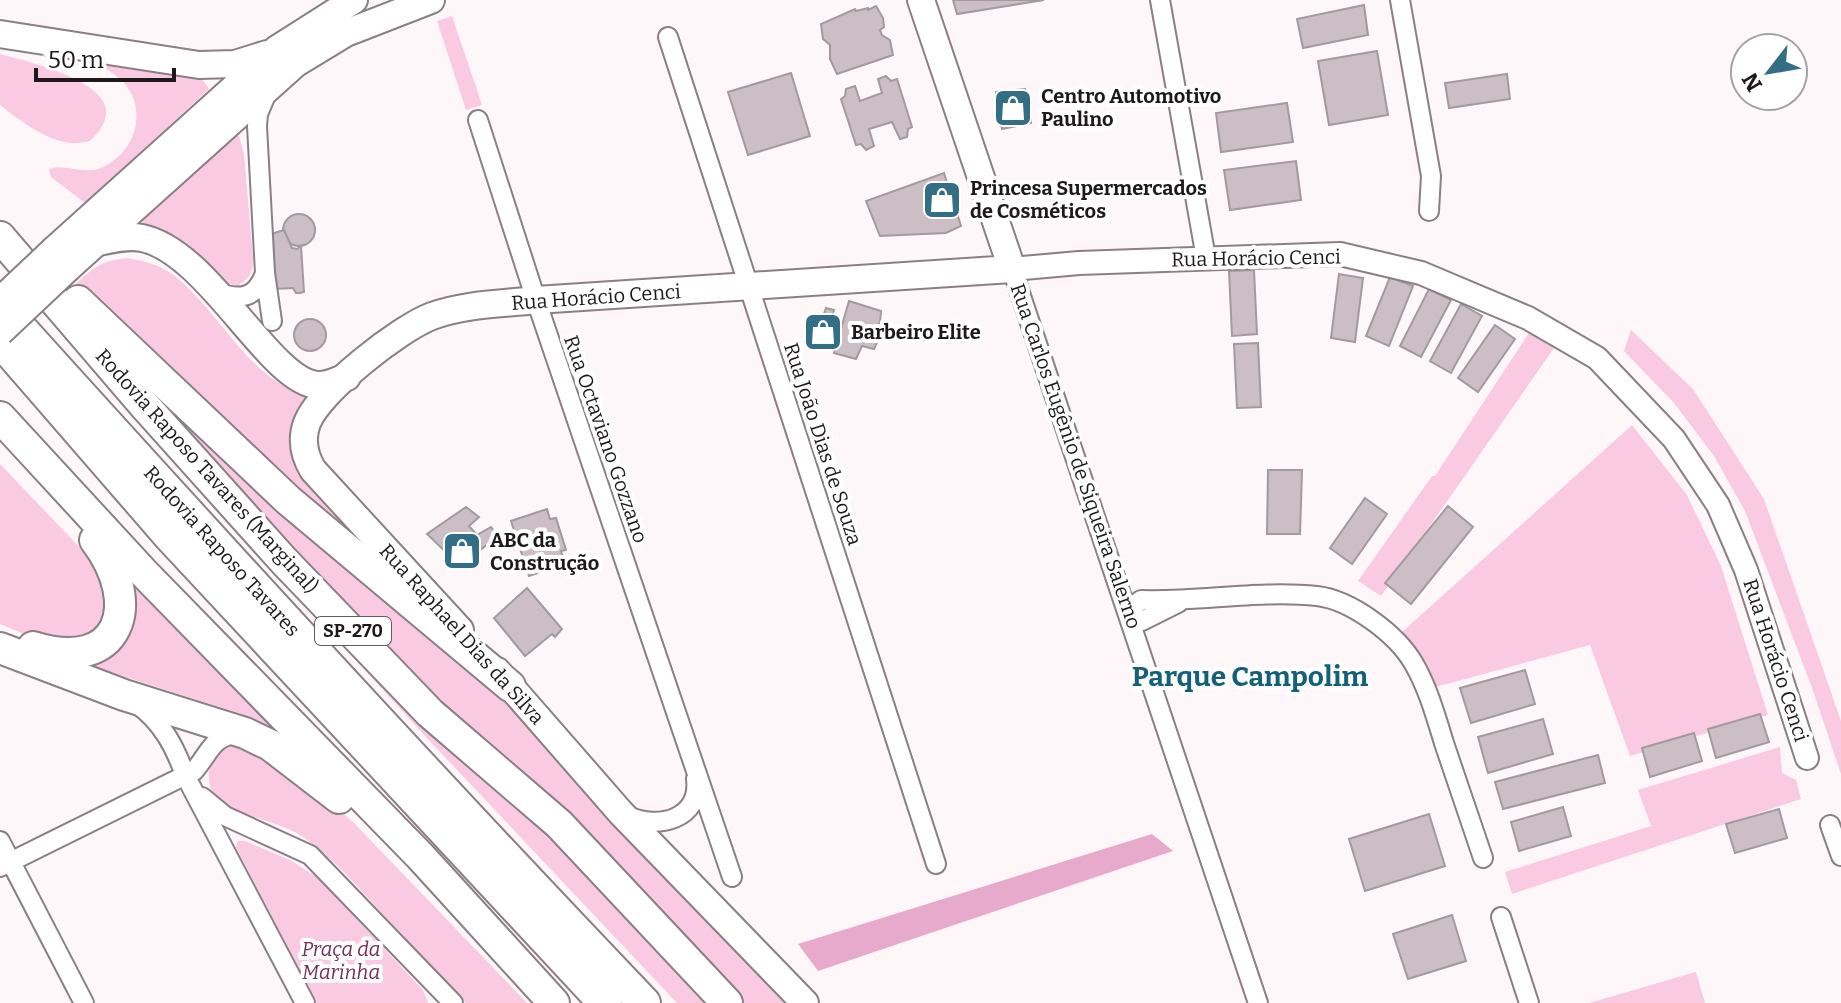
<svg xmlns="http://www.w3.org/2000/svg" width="1841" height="1003" viewBox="0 0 1841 1003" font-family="Bitter,serif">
<rect width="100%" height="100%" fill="#fef7fa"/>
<!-- green -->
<g fill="#f9cae1">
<path d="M452 16 482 105 466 110 437 21Z"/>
<path d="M0 54C25 61 110 80 106 114 105 125 97 134 90 141 84 142 76 144 70 143 46 140 18 120 0 105Z"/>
<path d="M98 63 203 80 209 89 85 203 51 177 49 169C63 163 82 174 98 169 134 157 150 111 123 82 116 75 106 69 98 63Z"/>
<path d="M233 136H239L244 154 253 258C253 272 250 279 237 286 216 282 204 259 189 245 175 233 157 231 142 222L143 217Z"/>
<path d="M128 258C143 261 156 264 169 272 216 303 253 390 311 394L295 424 369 551V558L76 284C95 266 101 261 128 258Z"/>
<path d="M1631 330 1693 389 1764 499 1841 721V774L1812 688 1745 511 1714 456 1674 403 1624 351Z"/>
<path d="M1529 333 1554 348 1381 596 1358 581 1432 476H1435Z"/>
<path d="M1632 425 1687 495 1721 566 1768 715 1630 756 1590 645 1432 688 1418 657 1401 633Z"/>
<path d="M194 427 523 713 793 1003H744L567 817 434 699 191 438 189 430Z"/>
<path d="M0 464 86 554 99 575 108 593 104 623C57 654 48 643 0 624Z"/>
<path d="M212 502 591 871 714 1003H677L425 736Z"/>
<path d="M136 584 291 736 239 713 85 664Z"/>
<path d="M241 745 310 784 355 824 527 1003H466C437 972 408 940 378 909 354 883 332 857 303 837 283 822 224 812 215 797 200 773 213 746 241 745Z"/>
<path d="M1780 747 1782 773 1796 780 1801 799 1512 894 1505 872 1651 826 1638 790Z"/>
<path d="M238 841H245L290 860 317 877 423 990 428 1003H317L236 847Z"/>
<path d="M1696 972 1705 1003H1589Z"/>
</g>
<!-- forest -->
<path fill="#e7aaca" d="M1152 834 1173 851 818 971 798 944Z"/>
<!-- building -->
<g fill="#cbbfc5" stroke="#a3999e" stroke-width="2">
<path d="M953 0H1044L957 14Z"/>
<path d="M1364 5 1368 35 1303 48 1297 19Z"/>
<path d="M876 6 883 18 884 27 880 30 882 35 890 40 893 55 837 74 830 59V45L823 39 821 24 855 9 856 11 868 8V10Z"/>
<path d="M1377 51 1388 115 1329 125 1318 61Z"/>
<path d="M791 73 810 136 748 155 728 92Z"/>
<path d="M1507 74 1510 99 1449 108 1445 83Z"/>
<path d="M886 76 891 81 897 79 912 127 908 129 907 137 900 139 892 122 869 129 874 146 866 150 861 144 856 145 841 99 845 96 846 89 855 86 860 101 882 93 878 79Z"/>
<path d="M1025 89 1031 123 1002 129 996 92Z"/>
<path d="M1287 103 1293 142 1221 152 1216 113Z"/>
<path d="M1296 161 1301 200 1230 210 1224 170Z"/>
<path d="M944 173 961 226 946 233 880 236 866 201Z"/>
<circle cx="299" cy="230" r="16"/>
<path d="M284 230 292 248 297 249 301 246 304 292 300 293H296L293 288 274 289 271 234Z"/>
<path d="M1254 270 1257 334 1232 336 1229 271Z"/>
<path d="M1339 274 1363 278 1355 342 1331 338Z"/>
<path d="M1390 277 1413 286 1389 346 1366 336Z"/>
<path d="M1429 289 1451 300 1421 357 1400 346Z"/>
<path d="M849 301 881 311 880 325 878 324 875 331 869 330 867 334 879 338 874 349 862 346 856 359 834 353Z"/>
<path d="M1461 304 1482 316 1451 373 1430 361Z"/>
<path d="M826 308 834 310 832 316 840 319 834 338 827 336 825 341 816 338Z"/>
<circle cx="310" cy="335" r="16"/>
<path d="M1495 325 1515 339 1478 392 1458 378Z"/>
<path d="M1258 343 1261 407 1237 408 1234 344Z"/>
<path d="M1268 470H1302L1300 534H1267Z"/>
<path d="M1365 498 1387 514 1352 564 1330 548Z"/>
<path d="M1448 506 1473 527 1411 604 1385 583Z"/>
<path d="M466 507 479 517 469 526 477 535 491 527 498 536 460 566 427 534Z"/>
<path d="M547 509 550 519 556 518 566 550 561 551 565 564 529 576 511 521Z"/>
<path d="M527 588 562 629 555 637 552 634 525 656 494 618Z"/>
<path d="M1525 670 1535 704 1471 723 1460 688Z"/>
<path d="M1760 714 1769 742 1716 758 1708 729Z"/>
<path d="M1543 719 1553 754 1488 773 1478 737Z"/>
<path d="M1694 733 1702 761 1650 777 1642 748Z"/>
<path d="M1598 755 1605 783 1503 809 1495 782Z"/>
<path d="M1563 807 1571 836 1519 851 1511 822Z"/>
<path d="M1779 809 1787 838 1735 853 1726 824Z"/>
<path d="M1429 814 1445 866 1365 891 1349 839Z"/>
<path d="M1452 915 1466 961 1408 979 1393 934Z"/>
</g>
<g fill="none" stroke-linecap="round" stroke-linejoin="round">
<defs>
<g id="minor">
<path d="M1160 0 1206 258"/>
<path d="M1400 0 1431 176 1429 211"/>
<path d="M668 37 936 864"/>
<path d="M478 120 536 300 732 877"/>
<path d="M1012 269 1258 1003"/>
<path d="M265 273 272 321"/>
<path d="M217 292C241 301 256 298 265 273L257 126 258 114 266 95"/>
<path d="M1129 610 1141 600C1199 602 1258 590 1317 596 1351 600 1397 634 1414 664 1428 688 1436 717 1444 743 1457 781 1470 820 1483 858"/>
<path d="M1131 617 1142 621 1178 603"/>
<path d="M137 704C162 722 175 747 185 775L305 1003"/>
<path d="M202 797 225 816 310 855 453 1003"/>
<path d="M628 816C658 830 701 819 696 779"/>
<path d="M1830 825 1841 856"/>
<path d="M0 841 84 1003"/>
<path d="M0 867 194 771C209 754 212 736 237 734"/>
<path d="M1501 917 1529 1003"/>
</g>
<path id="tertiary" d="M1012 269 1079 263 1340 254 1421 273 1528 318 1597 358 1674 439 1718 505 1746 570 1807 758"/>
<g id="secondary">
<path d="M0 34 199 65 235 64 267 54"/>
<path d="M94 243C109 240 126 235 142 238 209 252 269 381 317 385 328 386 337 380 347 377"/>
<path d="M54 250 277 49 354 0"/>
<path d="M68 268 295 64 346 33 431 0"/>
<path d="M460 630 313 470C304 455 301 439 307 423 320 390 400 328 432 316 465 304 502 304 536 300L1012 269 921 0"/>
<path d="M497 671 621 813 805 1003"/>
</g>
<g id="trunk">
<path d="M0 237 144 405 284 561 430 713 559 824 727 1003"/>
<path d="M78 301 288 500 510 686"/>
<path d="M0 417 142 571 421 857 554 1003"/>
<path d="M33 647C120 674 144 605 95 540"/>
<path d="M0 648 124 695 245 733 270 745 339 798"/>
</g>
<g id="motorway">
<path d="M0 306C212 541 425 774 644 1003"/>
<path d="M0 340 169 535 605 1003"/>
</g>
</defs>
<!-- minor casing -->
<use href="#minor" stroke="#8a7f85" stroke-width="22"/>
<!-- tertiary casing -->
<use href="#tertiary" stroke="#8a7f85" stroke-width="26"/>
<!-- secondary casing -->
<use href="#secondary" stroke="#8a7f85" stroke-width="30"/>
<!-- trunk casing -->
<use href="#trunk" stroke="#8a7f85" stroke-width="34"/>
<!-- motorway casing -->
<use href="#motorway" stroke="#8a7f85" stroke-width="36"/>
<!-- minor -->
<use href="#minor" stroke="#fff" stroke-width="18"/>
<!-- tertiary -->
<use href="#tertiary" stroke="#fff" stroke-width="22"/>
<!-- secondary -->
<use href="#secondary" stroke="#fff" stroke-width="26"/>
<!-- trunk -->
<use href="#trunk" stroke="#fff" stroke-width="30"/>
<!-- motorway -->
<use href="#motorway" stroke="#fff" stroke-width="32"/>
<defs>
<g id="secondary-bridge">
<path d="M0 301 54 250"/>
<path d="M0 332 68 268"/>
</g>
</defs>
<!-- secondary-bridge casing -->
<use href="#secondary-bridge" stroke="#8a7f85" stroke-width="30" stroke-linecap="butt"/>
<!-- secondary-bridge -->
<use href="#secondary-bridge" stroke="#fff" stroke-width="26"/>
</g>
<!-- icons -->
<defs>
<symbol id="shop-square" viewBox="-11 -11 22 22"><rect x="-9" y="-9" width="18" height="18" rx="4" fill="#326f86" stroke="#fff"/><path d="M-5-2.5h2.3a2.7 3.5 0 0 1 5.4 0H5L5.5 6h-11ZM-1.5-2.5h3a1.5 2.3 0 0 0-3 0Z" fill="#fff"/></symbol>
</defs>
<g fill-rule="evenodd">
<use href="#shop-square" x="991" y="86" width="44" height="44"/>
<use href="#shop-square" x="920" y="178" width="44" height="44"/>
<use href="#shop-square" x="801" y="310" width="44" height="44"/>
<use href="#shop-square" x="440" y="529" width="44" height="44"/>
</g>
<g text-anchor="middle" stroke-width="8" stroke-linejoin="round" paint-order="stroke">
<!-- shield labels -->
<rect fill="#fff" stroke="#615e5f" stroke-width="2" x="315" y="617" width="76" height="28" rx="6"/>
<g font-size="18" font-weight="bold" fill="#1d191b">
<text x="353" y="637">SP-270</text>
</g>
<!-- poi labels -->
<g font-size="20" font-weight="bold" fill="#1d191b" stroke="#fff" text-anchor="start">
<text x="1041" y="103">Centro Automotivo<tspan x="1041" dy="23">Paulino</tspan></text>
<text x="970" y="195">Princesa Supermercados<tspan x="970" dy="23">de Cosméticos</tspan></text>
<text x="851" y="339">Barbeiro Elite</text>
<text x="490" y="547">ABC da<tspan x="490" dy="23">Construção</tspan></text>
</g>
<!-- street labels -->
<g font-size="20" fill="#1d191b" stroke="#fff">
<text transform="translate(1256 258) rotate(-1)" y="7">Rua Horácio Cenci</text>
<text transform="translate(596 297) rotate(-4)" y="7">Rua Horácio Cenci</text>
<text transform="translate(606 439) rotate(71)" y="7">Rua Octaviano Gozzano</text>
<text transform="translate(823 444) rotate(72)" y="7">Rua João Dias de Souza</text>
<text transform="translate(1076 456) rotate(71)" y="7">Rua Carlos Eugênio de Siqueira Salerno</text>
<text transform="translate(207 471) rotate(48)" y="7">Rodovia Raposo Tavares (Marginal)</text>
<text transform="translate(222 551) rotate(48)" y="7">Rodovia Raposo Tavares</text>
<text transform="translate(462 634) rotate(48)" y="7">Rua Raphael Dias da Silva</text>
<text transform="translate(1776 660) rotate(72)" y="7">Rua Horácio Cenci</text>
</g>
<!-- park labels -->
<g font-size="20" font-style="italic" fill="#762f59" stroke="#fff">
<text x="341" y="956">Praça da<tspan x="341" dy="23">Marinha</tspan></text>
</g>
<!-- district labels -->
<g font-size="28" font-weight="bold" fill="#146079" stroke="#fff">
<text x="1250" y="686">Parque Campolim</text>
</g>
</g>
<!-- north arrow -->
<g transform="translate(1769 72) rotate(239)"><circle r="38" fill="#ffffff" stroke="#a5a3a4" stroke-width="2"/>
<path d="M0-6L14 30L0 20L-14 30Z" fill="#326f86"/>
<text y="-12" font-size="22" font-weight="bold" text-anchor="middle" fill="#1d191b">N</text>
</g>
<!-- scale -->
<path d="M36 68v12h138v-12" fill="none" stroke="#1d191b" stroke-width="4"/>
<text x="48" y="68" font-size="24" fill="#1d191b" stroke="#ffffff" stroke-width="6" paint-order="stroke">50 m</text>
</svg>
